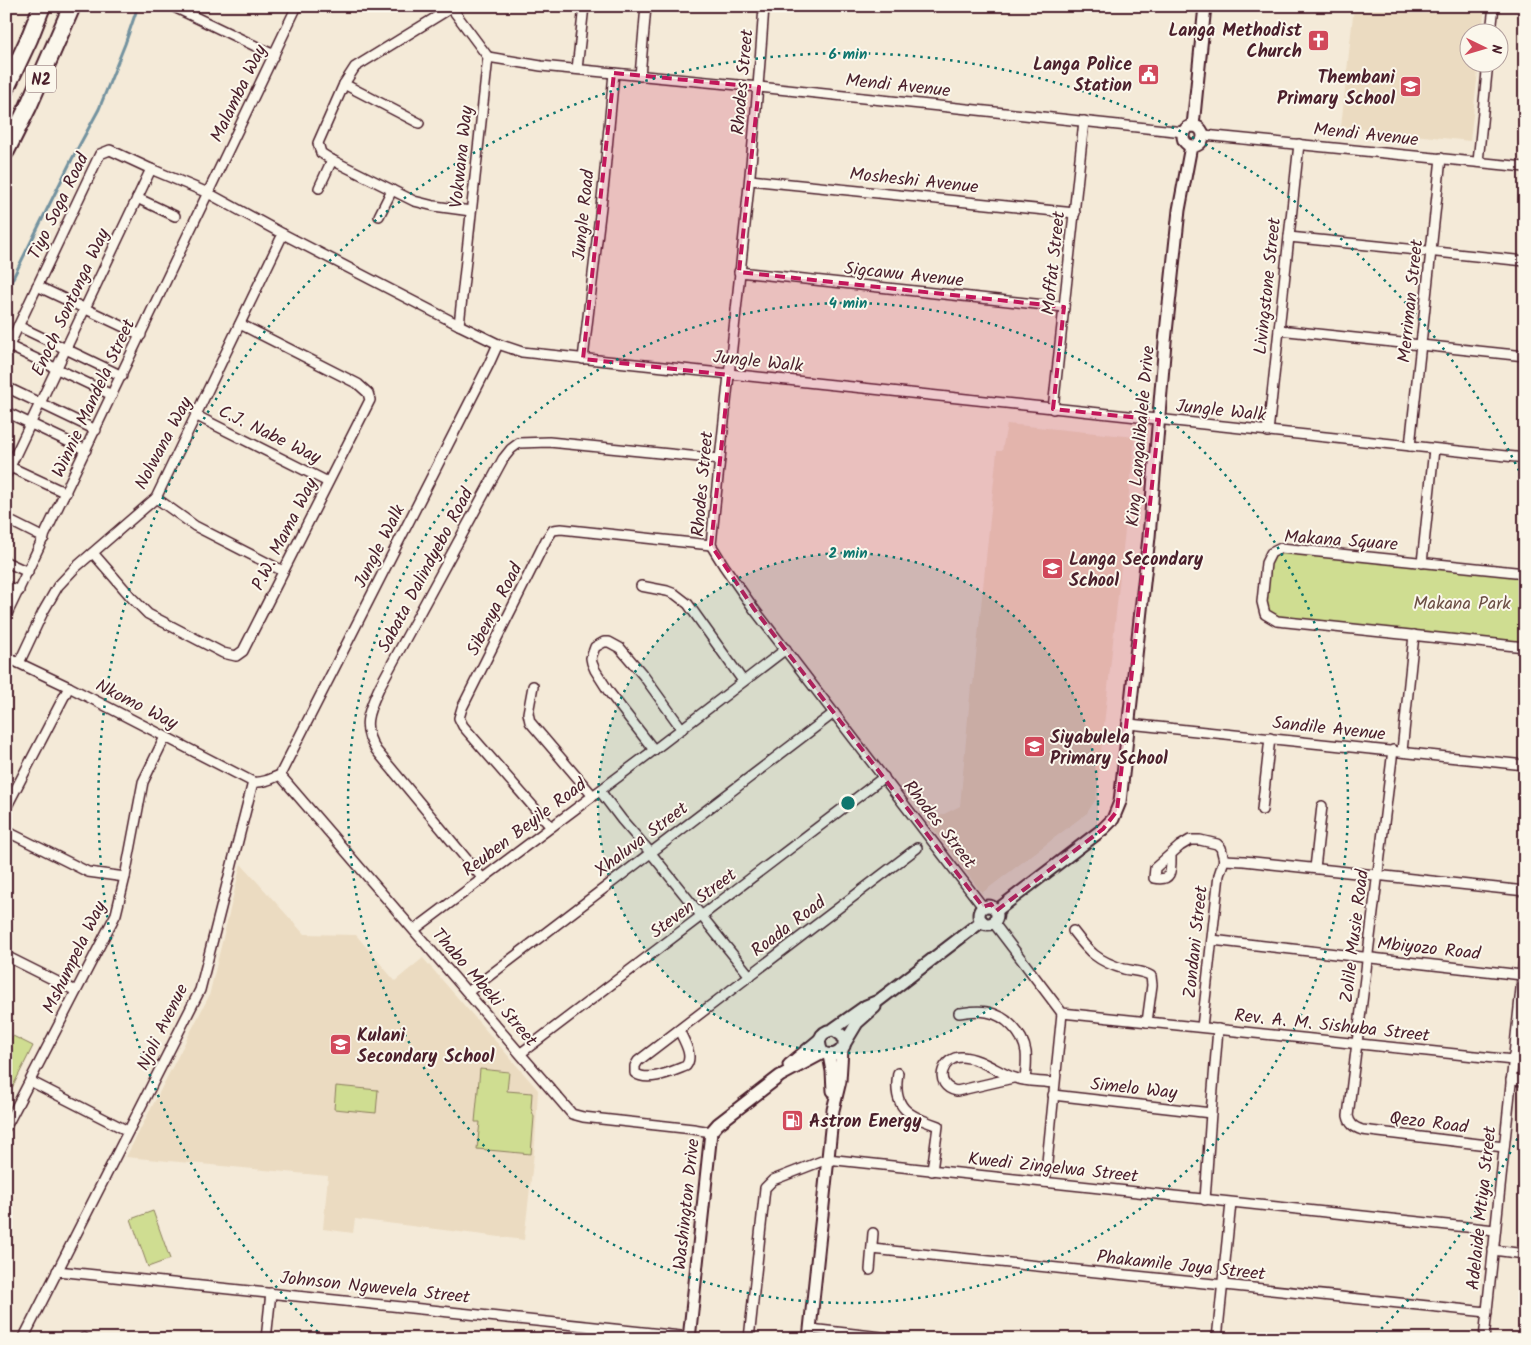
<svg xmlns="http://www.w3.org/2000/svg" width="1531" height="1345" viewBox="0 0 1531 1345" font-family="Kalam,sans-serif">
<rect width="100%" height="100%" fill="#f4ead8"/>
<filter id="ink" filterUnits="userSpaceOnUse"><feTurbulence type="fractalNoise" baseFrequency=".02" numOctaves="2"/><feDisplacementMap in="SourceGraphic" scale="10" xChannelSelector="R" yChannelSelector="G"/><feConvolveMatrix kernelMatrix="1 2 1 2 8 2 1 2 1" color-interpolation-filters="sRGB"/></filter>
<g filter="url(#ink)">
<!-- built -->
<g fill="#ebdbc1">
<path d="M1354 6H1485L1482 32H1468V62L1479 63 1470 141 1341 127Z"/>
<path d="M1007 424 1135 437 1096 799 1087 813 982 893 928 822 960 806 971 685H973L997 451H1002Z"/>
<path d="M241 864 304 934 356 935 395 981 423 958 538 1090 535 1144 524 1240 355 1219 353 1233 323 1229 328 1176 126 1157 209 996Z"/>
</g>
<!-- green -->
<g fill="#cfdd91" stroke="#8c7e5e">
<path d="M1282 552 1525 577V642L1277 617 1270 613 1266 603 1271 561 1276 555Z"/>
<path d="M13 1036 33 1046 12 1088 6 1085V1048Z"/>
<path d="M480 1069 509 1072 507 1091 532 1093 531 1108 534 1117 531 1154 477 1149 480 1122H475Z"/>
<path d="M336 1086 378 1090 376 1113 334 1109Z"/>
<path d="M153 1211 170 1259 148 1267 131 1219Z"/>
</g>
<g fill="none" stroke-linecap="round" stroke-linejoin="round">
<!-- stream -->
<path stroke="#73929f" stroke-width="3" d="M6 292 72 159 99 109 125 44 138 6"/>
<defs>
<g id="minor">
<path d="M172 6 274 55"/>
<path d="M450 6 488 57 459 325"/>
<path d="M764 6C752 186 729 365 711 545L724 566 754 609 983 907"/>
<path d="M451 8 355 67 344 84 318 143 321 153 332 160 414 201 434 206 471 211"/>
<path d="M1491 32 1494 6"/>
<path d="M488 57 541 66 759 87 1184 132"/>
<path d="M577 69 584 6"/>
<path d="M640 76 646 6"/>
<path d="M344 84 419 123"/>
<path d="M1204 135 1525 167"/>
<path d="M1478 162 1488 62"/>
<path d="M750 180 1075 213"/>
<path d="M319 188 332 160"/>
<path d="M137 198 175 216"/>
<path d="M379 216 392 190"/>
<path d="M1289 237 1525 261"/>
<path d="M739 272 1064 307"/>
<path d="M37 286 141 335"/>
<path d="M18 326 122 376"/>
<path d="M1279 330 1525 356"/>
<path d="M9 346 112 395"/>
<path d="M6 352 98 158 100 154 110 150 151 169 208 193 283 234 459 325 498 344 522 352 1525 458"/>
<path d="M583 359 604 181 614 73"/>
<path d="M6 387 96 430"/>
<path d="M1053 409 1084 121"/>
<path d="M6 412 86 450"/>
<path d="M197 416 328 482"/>
<path d="M1268 432 1299 144"/>
<path d="M1410 446 1441 158"/>
<path d="M6 465 66 493"/>
<path d="M6 475 151 169"/>
<path d="M156 498 195 526 283 571"/>
<path d="M6 519 44 538"/>
<path d="M93 553 132 598 148 614 223 653 236 656 243 651 370 400 368 393 358 384 240 324"/>
<path d="M6 562 28 572"/>
<path d="M1422 563 1434 449"/>
<path d="M1525 573 1281 548 1271 553 1266 563 1262 602 1265 614 1277 621 1525 647"/>
<path d="M6 586 19 591"/>
<path d="M641 586 667 591 675 594 688 604 743 681"/>
<path d="M6 616 297 6"/>
<path d="M6 657 69 687 253 782C263 783 271 779 280 775L489 364 498 344"/>
<path d="M19 663 43 612 58 586 75 568 156 498 283 234"/>
<path d="M533 686 528 713 530 722 593 796"/>
<path d="M1129 724 1525 765"/>
<path d="M654 750 609 692 595 670 592 663 591 658 595 647 604 642H609L620 648 643 675 682 729"/>
<path d="M1393 750 1348 1116C1350 1125 1354 1127 1362 1130L1504 1147"/>
<path d="M1402 751 1414 635"/>
<path d="M280 775 572 1114 583 1117 693 1129 711 1132"/>
<path d="M600 791 622 820 650 852 750 976"/>
<path d="M6 808 69 687"/>
<path d="M1262 810 1270 738"/>
<path d="M551 827 463 726 459 718 462 708 546 540 553 530 561 529 711 545"/>
<path d="M6 829 12 834 88 872 125 877"/>
<path d="M1171 854C1171 869 1173 882 1154 878L1155 868 1180 846 1190 840H1200L1217 844 1221 848 1224 860"/>
<path d="M1224 860 1244 861 1525 891"/>
<path d="M1315 868 1322 806"/>
<path d="M483 879 376 750C360 726 369 710 380 686L503 459 511 449 519 443 549 442 720 459"/>
<path d="M993 922 1062 1013 1513 1060"/>
<path d="M414 930 654 750 786 649"/>
<path d="M1073 931C1089 952 1097 961 1124 969 1133 971 1143 971 1151 976L1152 985 1147 1022"/>
<path d="M1212 940 1522 975"/>
<path d="M6 956 76 991"/>
<path d="M468 992 834 713"/>
<path d="M959 1013C968 1012 977 1010 987 1012 1005 1015 1023 1033 1026 1052 1027 1061 1026 1070 1025 1080"/>
<path d="M1202 1027 1219 875 1224 860"/>
<path d="M679 1030C684 1041 694 1056 686 1066 673 1071 648 1083 635 1073V1066L638 1061 917 848"/>
<path d="M521 1053 884 777"/>
<path d="M898 1073C892 1109 908 1115 938 1126L932 1171"/>
<path d="M1013 1078 957 1091C932 1086 942 1056 962 1057 980 1058 996 1071 1012 1077 1024 1082 1041 1081 1054 1083"/>
<path d="M1511 1080 1525 1081"/>
<path d="M30 1081 128 1131"/>
<path d="M1053 1095 1211 1113"/>
<path d="M6 1127 116 914 125 877 143 782 165 737"/>
<path d="M1045 1182 1062 1013"/>
<path d="M1205 1200 1211 1113 1218 1029"/>
<path d="M872 1249 1487 1312"/>
<path d="M1493 1250 1525 1254"/>
<path d="M870 1270 873 1233"/>
<path d="M57 1271 690 1337"/>
<path d="M810 1329 899 1339"/>
<path d="M23 1339 200 990 253 782"/>
<path d="M84 1339V1338"/>
<path d="M266 1339 271 1293"/>
<path d="M749 1339 765 1188 773 1180 827 1159 1495 1230"/>
<path d="M1217 1339 1231 1203"/>
<path d="M1484 1339 1525 951"/>
</g>
<g id="tertiary">
<circle cx="1193" cy="136" r="10"/>
<path d="M1193 126 1205 6"/>
<circle cx="988" cy="915" r="9"/>
<path d="M996 911 1103 829 1113 819 1120 802 1149 537 1165 342 1179 210 1191 146"/>
<path d="M832 1030 836 1031 844 1037V1046C839 1055 832 1056 823 1053 816 1042 820 1032 832 1030L866 1006 878 1001 982 921"/>
<path d="M845 1043 857 1023 875 1007"/>
<path d="M829 1055 832 1071 833 1091"/>
<path d="M789 1065 819 1040"/>
<path d="M689 1339 711 1132 718 1124 780 1076 823 1053"/>
<path d="M809 1339 833 1110 840 1081 842 1049"/>
</g>
<g id="motorway">
<path d="M6 88 29 39 42 6"/>
<path d="M6 151 28 107 72 6"/>
</g>
</defs>
<!-- minor casing -->
<use href="#minor" stroke="#4a1f2b" stroke-width="12"/>
<!-- tertiary casing -->
<use href="#tertiary" stroke="#4a1f2b" stroke-width="15"/>
<!-- motorway casing -->
<use href="#motorway" stroke="#4a1f2b" stroke-width="20"/>
<!-- minor -->
<use href="#minor" stroke="#fbf7ec" stroke-width="9"/>
<!-- tertiary -->
<use href="#tertiary" stroke="#fbf7ec" stroke-width="11"/>
<!-- motorway -->
<use href="#motorway" stroke="#fbf7ec" stroke-width="16"/>
</g>
</g>
<!-- marked area -->
<path fill="#c2185b" fill-opacity="0.2" stroke="#c2185b" stroke-width="4" stroke-dasharray="10 6" stroke-linejoin="round" d="M614 73 759 87 739 272 1064 307 1053 409 1159 420 1117 811 1103 829 996 911 991 904 983 907 977 899 754 609 711 545 729 375 583 359Z"/>
<!-- distance rings -->
<circle cx="848" cy="803" r="250" fill="#0f766e" fill-opacity=".12"/>
<g fill="none" stroke="#0f766e" stroke-width="2.5" stroke-dasharray="2.5 5">
<circle cx="848" cy="803" r="250"/>
<circle cx="848" cy="803" r="500"/>
<path d="M1524 1125A749 749 0 0 1 1373 1337M323 1337A749 749 0 1 1 1524 481"/>
</g>
<!-- icons -->
<defs>
<symbol id="church-square" viewBox="-11 -11 22 22"><rect x="-9" y="-9" width="18" height="18" rx="4" fill="#d1495b" stroke="#fbf7ec"/><path d="M-1.2-6h2.4v3.5h3.3v2.4h-3.3V6h-2.4V-.1h-3.3v-2.4h3.3Z" fill="#fff"/></symbol>
<symbol id="civic-square" viewBox="-11 -11 22 22"><rect x="-9" y="-9" width="18" height="18" rx="4" fill="#d1495b" stroke="#fbf7ec"/><path d="M-.6-6.5H3V-4.5H.6V-3L4-1V1h2V6H-6V1h2V-1L-.6-3ZM-1.2 2.5V6h2.4V2.5Z" fill="#fff"/></symbol>
<symbol id="school-square" viewBox="-11 -11 22 22"><rect x="-9" y="-9" width="18" height="18" rx="4" fill="#d1495b" stroke="#fbf7ec"/><path d="M0-5L7-2L0 1L-7-2ZM-4 1L0 2.5L4 1V4Q0 6-4 4Z" fill="#fff"/></symbol>
<symbol id="fuel-square" viewBox="-11 -11 22 22"><rect x="-9" y="-9" width="18" height="18" rx="4" fill="#d1495b" stroke="#fbf7ec"/><path d="M-5.5-6h7V0h2V4h1.3V-2.5L3-4.5l.8-.8L6-3V5H2.5V1h-1V6h-7ZM-4.2-4.7v3.2H.2V-4.7Z" fill="#fff"/></symbol>
</defs>
<g fill-rule="evenodd">
<use href="#church-square" x="1306" y="28" width="25" height="25"/>
<use href="#civic-square" x="1136" y="62" width="25" height="25"/>
<use href="#school-square" x="1398" y="74" width="25" height="25"/>
<use href="#school-square" x="1040" y="556" width="25" height="25"/>
<use href="#school-square" x="1022" y="734" width="25" height="25"/>
<use href="#school-square" x="328" y="1032" width="25" height="25"/>
<use href="#fuel-square" x="780" y="1108" width="25" height="25"/>
</g>
<g text-anchor="middle" stroke-width="4" stroke-linejoin="round" paint-order="stroke">
<!-- shield labels -->
<rect fill="#fbf7ec" stroke="#7f6065" stroke-width="1" x="26" y="65.5" width="30" height="27" rx="4"/>
<g font-size="16" font-weight="bold" fill="#4a1f2b">
<text x="41" y="85">N2</text>
</g>
<!-- poi labels -->
<g font-size="18" font-weight="bold" fill="#4a1f2b" stroke="#fbf7ec" text-anchor="start">
<text x="1302" y="36" text-anchor="end">Langa Methodist<tspan x="1302" dy="21">Church</tspan></text>
<text x="1132" y="70" text-anchor="end">Langa Police<tspan x="1132" dy="21">Station</tspan></text>
<text x="1395" y="83" text-anchor="end">Thembani<tspan x="1395" dy="21">Primary School</tspan></text>
<text x="1069" y="565">Langa Secondary<tspan x="1069" dy="21">School</tspan></text>
<text x="1050" y="743">Siyabulela<tspan x="1050" dy="21">Primary School</tspan></text>
<text x="357" y="1041">Kulani<tspan x="357" dy="21">Secondary School</tspan></text>
<text x="809" y="1127">Astron Energy</text>
</g>
<!-- street labels -->
<g font-size="18" fill="#4a1f2b" stroke="#fbf7ec">
<text transform="translate(742 82) rotate(-85)" y="6">Rhodes Street</text>
<text transform="translate(898 85) rotate(6)" y="6">Mendi Avenue</text>
<text transform="translate(238 93) rotate(-64)" y="6">Malamba Way</text>
<text transform="translate(1366 134) rotate(6)" y="6">Mendi Avenue</text>
<text transform="translate(461 157) rotate(-84)" y="6">Vokwana Way</text>
<text transform="translate(914 180) rotate(6)" y="6">Mosheshi Avenue</text>
<text transform="translate(58 206) rotate(-64)" y="6">Tiyo Soga Road</text>
<text transform="translate(583 215) rotate(-84)" y="6">Jungle Road</text>
<text transform="translate(1053 263) rotate(-84)" y="6">Moffat Street</text>
<text transform="translate(904 274) rotate(6)" y="6">Sigcawu Avenue</text>
<text transform="translate(1267 286) rotate(-84)" y="6">Livingstone Street</text>
<text transform="translate(1410 301) rotate(-84)" y="6">Merriman Street</text>
<text transform="translate(70 302) rotate(-65)" y="6">Enoch Sontonga Way</text>
<text transform="translate(758 361) rotate(6)" y="6">Jungle Walk</text>
<text transform="translate(93 398) rotate(-65)" y="6">Winnie Mandela Street</text>
<text transform="translate(1221 410) rotate(6)" y="6">Jungle Walk</text>
<text transform="translate(270 434) rotate(26)" y="6">C.J. Nabe Way</text>
<text transform="translate(1140 436) rotate(-85)" y="6">King Langalibalele Drive</text>
<text transform="translate(163 443) rotate(-62)" y="6">Nolwana Way</text>
<text transform="translate(702 484) rotate(-85)" y="6">Rhodes Street</text>
<text transform="translate(284 534) rotate(-63)" y="6">P.W. Mama Way</text>
<text transform="translate(1341 540) rotate(4)" y="6">Makana Square</text>
<text transform="translate(379 546) rotate(-63)" y="6">Jungle Walk</text>
<text transform="translate(425 570) rotate(-62)" y="6">Sabata Dalindyebo Road</text>
<text transform="translate(494 609) rotate(-63)" y="6">Sibenya Road</text>
<text transform="translate(137 704) rotate(27)" y="6">Nkomo Way</text>
<text transform="translate(1329 728) rotate(6)" y="6">Sandile Avenue</text>
<text transform="translate(940 824) rotate(52)" y="6">Rhodes Street</text>
<text transform="translate(524 827) rotate(-37)" y="6">Reuben Beyile Road</text>
<text transform="translate(641 839) rotate(-37)" y="6">Xhaluva Street</text>
<text transform="translate(693 903) rotate(-37)" y="6">Steven Street</text>
<text transform="translate(788 926) rotate(-37)" y="6">Roada Road</text>
<text transform="translate(1354 936) rotate(-83)" y="6">Zolile Musie Road</text>
<text transform="translate(1195 942) rotate(-84)" y="6">Zondani Street</text>
<text transform="translate(1429 948) rotate(6)" y="6">Mbiyozo Road</text>
<text transform="translate(74 957) rotate(-64)" y="6">Mshumpela Way</text>
<text transform="translate(485 987) rotate(49)" y="6">Thabo Mbeki Street</text>
<text transform="translate(1332 1025) rotate(6)" y="6">Rev. A. M. Sishuba Street</text>
<text transform="translate(162 1027) rotate(-64)" y="6">Njoli Avenue</text>
<text transform="translate(1134 1088) rotate(6)" y="6">Simelo Way</text>
<text transform="translate(1429 1122) rotate(7)" y="6">Qezo Road</text>
<text transform="translate(1053 1167) rotate(6)" y="6">Kwedi Zingelwa Street</text>
<text transform="translate(686 1204) rotate(-84)" y="6">Washington Drive</text>
<text transform="translate(1481 1208) rotate(-84)" y="6">Adelaide Mtiya Street</text>
<text transform="translate(1181 1265) rotate(6)" y="6">Phakamile Joya Street</text>
<text transform="translate(375 1287) rotate(6)" y="6">Johnson Ngwevela Street</text>
</g>
<!-- park labels -->
<g font-size="18" fill="#6b4e44" stroke="#fbf7ec">
<text x="1462" y="609">Makana Park</text>
</g>
</g>
<circle cx="848" cy="803" r="8" fill="#0f766e" stroke="#fbf7ec" stroke-width="2.5"/>
<g font-size="15" text-anchor="middle" font-weight="bold" fill="#0f766e" stroke="#fbf7ec" stroke-width="4" stroke-linejoin="round" paint-order="stroke">
<text x="848" y="59">6 min</text>
<text x="848" y="308">4 min</text>
<text x="848" y="558">2 min</text>
</g>
<!-- margin -->
<rect width="1531" height="1345" fill="none" stroke="#fbf7ec" stroke-width="25"/>
<rect x="12" y="12" width="1506" height="1320" fill="none" stroke="#4a1f2b" stroke-width="2" filter="url(#ink)"/>
<!-- north arrow -->
<g transform="translate(1484 48) rotate(95)"><circle r="24" fill="#fbf7ec" stroke="#b4a19f"/>
<path d="M0-4L9 19L0 12L-9 19Z" fill="#d1495b"/>
<text y="-8" font-size="14" font-weight="bold" text-anchor="middle" fill="#4a1f2b">N</text>
</g>
</svg>
